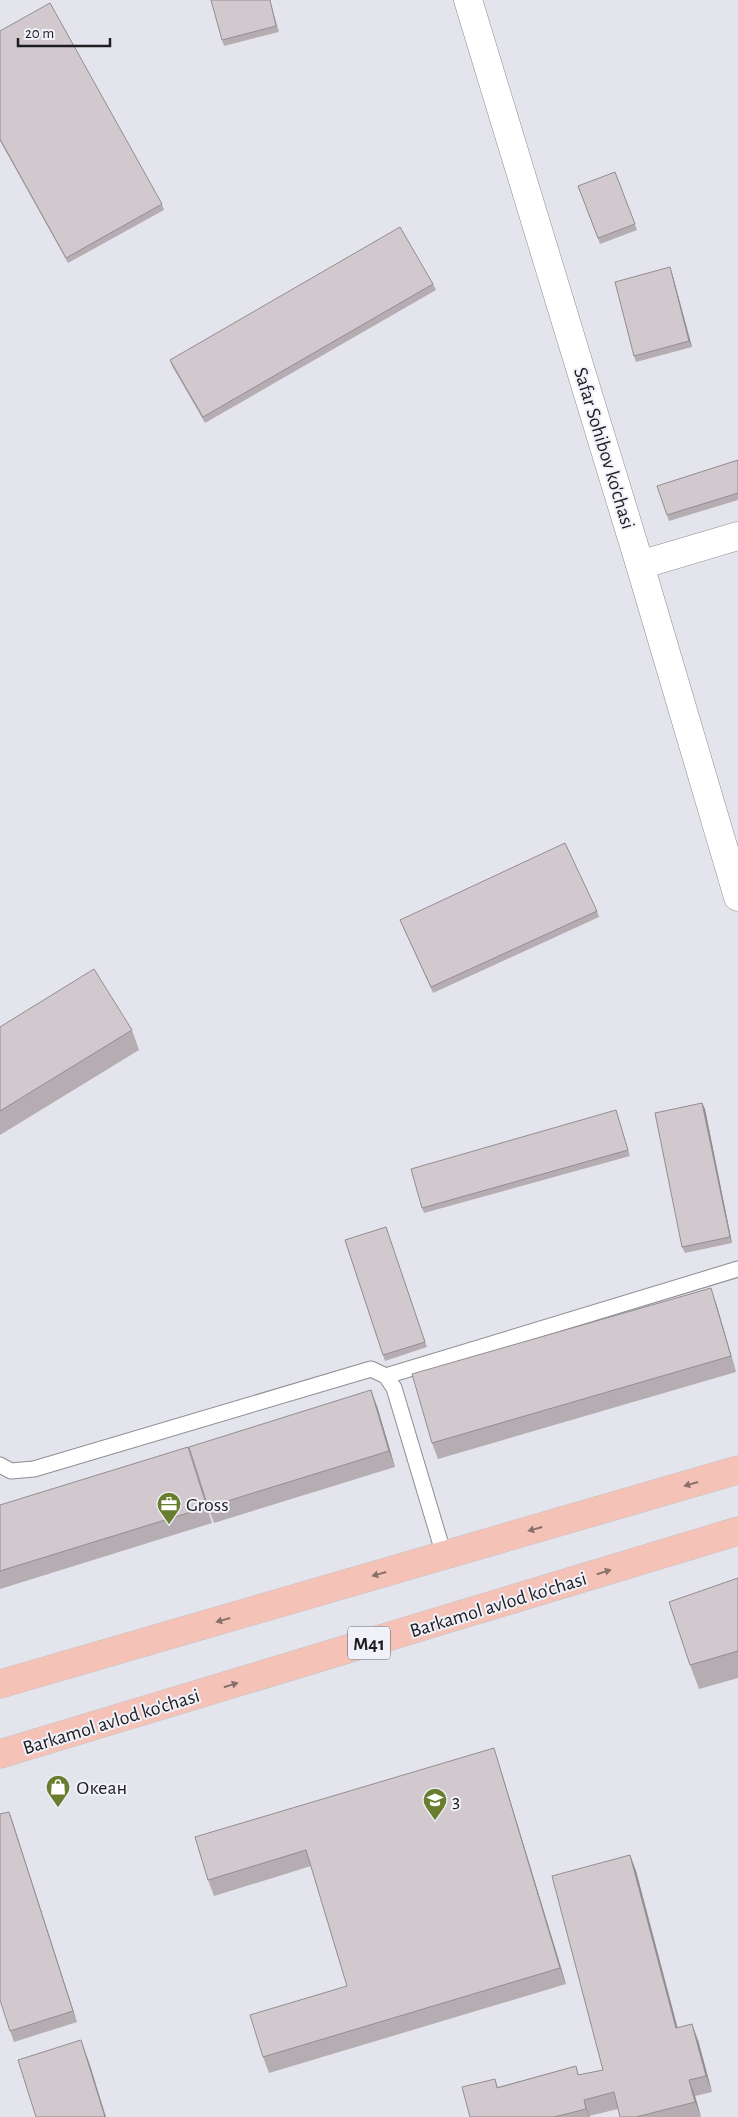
<svg xmlns="http://www.w3.org/2000/svg" width="738" height="2117" viewBox="0 0 738 2117" font-family="'Alegreya Sans',sans-serif">
<rect width="100%" height="100%" fill="#e4e4ed"/>
<g fill="none" stroke-linecap="round" stroke-linejoin="round">
<defs>
<g id="lane">
<path d="M386 1376 738 1269"/>
<path d="M0 1465 11 1471 34 1469 371 1369 386 1376 394 1388 444 1555"/>
</g>
<g id="street">
<path d="M468 0 640 565 738 897"/>
<path d="M640 565 738 536"/>
</g>
<g id="primary">
<path d="M0 1684 738 1470"/>
<path d="M0 1754 738 1531"/>
</g>
</defs>
<!-- lane casing -->
<use href="#lane" stroke="#8d8d95" stroke-width="17"/>
<!-- street casing -->
<use href="#street" stroke="#8d8d95" stroke-width="29"/>
<!-- primary casing -->
<use href="#primary" stroke="#c4c4c5" stroke-width="29"/>
<!-- lane -->
<use href="#lane" stroke="#fff" stroke-width="15"/>
<!-- street -->
<use href="#street" stroke="#fff" stroke-width="28"/>
<!-- primary -->
<use href="#primary" stroke="#f5c2b8" stroke-width="28"/>
</g>
<!-- wall -->
<g fill="#b5adb2">
<path d="M270 0 279 32 224 46 222 40Z"/>
<path d="M0 31 162 204 164 210 68 263 0 141Z"/>
<path d="M615 172 637 230 600 244 578 186Z"/>
<path d="M672 273 692 347 636 362 634 356Z"/>
<path d="M433 284 436 290 205 423 172 366 170 360Z"/>
<path d="M738 460V500L669 521 657 486Z"/>
<path d="M597 911 599 917 433 993 400 920Z"/>
<path d="M0 1027 132 1030 139 1050 0 1135Z"/>
<path d="M702 1103 705 1109 732 1243 685 1253 682 1247Z"/>
<path d="M616 1110 630 1156 424 1213 422 1208Z"/>
<path d="M386 1227 427 1347 385 1361 345 1240Z"/>
<path d="M716 1303 736 1372 438 1459 432 1443Z"/>
<path d="M377 1406 395 1467 214 1523 208 1507Z"/>
<path d="M193 1463 212 1523 0 1589V1505Z"/>
<path d="M738 1578V1678L699 1689 690 1665Z"/>
<path d="M499 1764 566 1984 269 2073 263 2057 347 1986 311 1866 214 1896 208 1880Z"/>
<path d="M9 1812 77 2022 14 2042 10 2031Z"/>
<path d="M630 1855 636 1871 677 2028 698 2040 712 2092 695 2096 701 2117H620L618 2109 589 2116 590 2117H470L495 2079 498 2087 576 2066 579 2075 603 2070Z"/>
</g>
<!-- shaded-wall -->
<g fill="#938d91">
<path d="M670 267 672 273 692 347 689 341Z"/>
<path d="M702 1103 705 1109 732 1243 730 1237Z"/>
<path d="M711 1288 716 1303 736 1372 731 1356Z"/>
<path d="M371 1390 377 1406 395 1467 389 1451Z"/>
<path d="M494 1748 499 1764 566 1984 560 1968Z"/>
<path d="M9 1812 13 1823 77 2022 73 2011Z"/>
<path d="M630 1855 636 1871 682 2044 676 2028Z"/>
<path d="M692 2024 698 2040 712 2092 706 2076Z"/>
<path d="M81 2040 90 2065 106 2117H105Z"/>
<path d="M689 2080 695 2096 701 2117 695 2102Z"/>
<path d="M584 2100 589 2116 590 2117H589L586 2109Z"/>
</g>
<!-- building -->
<g fill="#d2c9cf" stroke="#938d91">
<path d="M211 0H270L276 26 222 40Z"/>
<path d="M50 3 162 204 66 258 0 139V31Z"/>
<path d="M615 172 635 224 598 238 578 186Z"/>
<path d="M400 227 433 284 203 417 170 360Z"/>
<path d="M670 267 689 341 634 356 615 282Z"/>
<path d="M738 460V493L667 515 657 486Z"/>
<path d="M565 843 597 911 431 987 400 920Z"/>
<path d="M94 969 132 1030 0 1111V1027Z"/>
<path d="M702 1103 730 1237 682 1247 655 1113Z"/>
<path d="M616 1110 628 1150 422 1208 411 1169Z"/>
<path d="M386 1227 425 1342 383 1355 345 1240Z"/>
<path d="M711 1288 731 1356 432 1443 412 1374Z"/>
<path d="M371 1390 389 1451 208 1507 189 1447Z"/>
<path d="M188 1447 207 1507 0 1571V1505Z"/>
<path d="M738 1578V1651L690 1665 669 1602Z"/>
<path d="M494 1748 560 1968 263 2057 250 2015 347 1986 306 1850 208 1880 195 1837Z"/>
<path d="M9 1812 73 2011 10 2031 0 2000V1814Z"/>
<path d="M630 1855 676 2028 692 2024 706 2076 689 2080 695 2102 636 2117H620L614 2092 584 2100 586 2109 554 2117H470L462 2087 495 2079 497 2088 576 2066 578 2075 603 2070 552 1876Z"/>
<path d="M81 2040 105 2117H36L18 2060Z"/>
</g>
<!-- one-way arrows -->
<defs><path id="oneway-solid" d="M-6-.8H1V-3.2L6.5 0L1 3.2V.8H-6Z" transform="scale(1.25)"/></defs>
<g fill="#8a706c">
<use href="#oneway-solid" transform="translate(691 1484) rotate(164)"/>
<use href="#oneway-solid" transform="translate(535 1529) rotate(164)"/>
<use href="#oneway-solid" transform="translate(604 1572) rotate(-17)"/>
<use href="#oneway-solid" transform="translate(379 1574) rotate(164)"/>
<use href="#oneway-solid" transform="translate(223 1620) rotate(164)"/>
<use href="#oneway-solid" transform="translate(231 1685) rotate(-17)"/>
</g>
<!-- icons -->
<defs>
<symbol id="office-pin" viewBox="-11 -11 22 30"><path d="M0 17L-7.5 6A9.5 9.5 0 1 1 7.5 6Z" fill="#687d2e" stroke="#f1f1fa"/><path d="M-6-3h4V-5.5h4V-3h4V5H-6ZM-1-4.5V-3h2v-1.5ZM-6 0V1H6V0Z" fill="#fff"/></symbol>
<symbol id="shop-pin" viewBox="-11 -11 22 30"><path d="M0 17L-7.5 6A9.5 9.5 0 1 1 7.5 6Z" fill="#687d2e" stroke="#f1f1fa"/><path d="M-5-2.5h2.3a2.7 3.5 0 0 1 5.4 0H5L5.5 6h-11ZM-1.5-2.5h3a1.5 2.3 0 0 0-3 0Z" fill="#fff"/></symbol>
<symbol id="school-pin" viewBox="-11 -11 22 30"><path d="M0 17L-7.5 6A9.5 9.5 0 1 1 7.5 6Z" fill="#687d2e" stroke="#f1f1fa"/><path d="M0-5L7-2L0 1L-7-2ZM-4 1L0 2.5L4 1V4Q0 6-4 4Z" fill="#fff"/></symbol>
</defs>
<g fill-rule="evenodd">
<use href="#office-pin" x="155" y="1490" width="28" height="38"/>
<use href="#shop-pin" x="44" y="1773" width="28" height="38"/>
<use href="#school-pin" x="421" y="1786" width="28" height="38"/>
</g>
<g text-anchor="middle" stroke-width="4" stroke-linejoin="round" paint-order="stroke">
<!-- shield labels -->
<rect fill="#f1f1fa" stroke="#5d5d62" stroke-width="1" x="348" y="1626.5" width="42" height="33" rx="4"/>
<g font-size="19" font-weight="bold" fill="#1e1e21">
<text x="369" y="1650">M41</text>
</g>
<!-- street labels -->
<g font-size="20" fill="#1e1e21" stroke="#f1f1fa">
<text transform="translate(605 448) rotate(73)" y="7">Safar Sohibov ko'chasi</text>
<text transform="translate(498 1604) rotate(-17)" y="7">Barkamol avlod ko'chasi</text>
<text transform="translate(111 1721) rotate(-17)" y="7">Barkamol avlod ko'chasi</text>
</g>
<!-- poi labels -->
<g font-size="20" fill="#1e1e21" stroke="#f1f1fa" text-anchor="start">
<text x="186" y="1511">Gross</text>
<text x="76" y="1794">Океан</text>
<text x="452" y="1807">3</text>
</g>
</g>
<!-- scale -->
<path d="M18 38v8h92v-8" fill="none" stroke="#1e1e21" stroke-width="2.5"/>
<text x="25" y="38" font-size="15" fill="#1e1e21" stroke="#f1f1fa" stroke-width="4" paint-order="stroke">20 m</text>
</svg>
